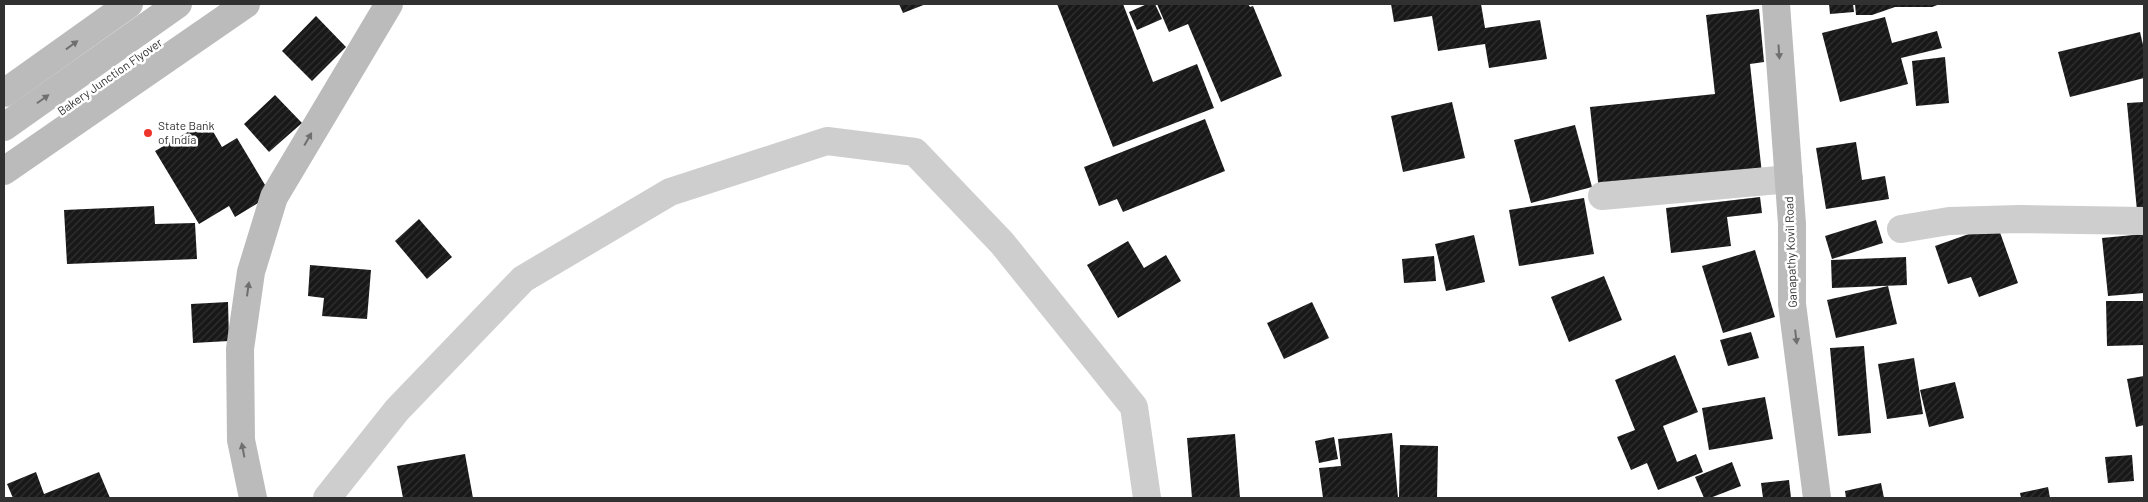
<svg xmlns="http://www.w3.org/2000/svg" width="2148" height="502" viewBox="0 0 2148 502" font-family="Barlow,sans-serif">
<defs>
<pattern id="building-hatch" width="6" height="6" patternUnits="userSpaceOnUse" patternTransform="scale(1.25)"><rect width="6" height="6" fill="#181818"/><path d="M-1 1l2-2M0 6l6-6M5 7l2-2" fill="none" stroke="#313131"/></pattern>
</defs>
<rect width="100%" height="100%" fill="#fff"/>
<!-- building -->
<g fill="url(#building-hatch)">
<path d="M899 4H926L903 13Z"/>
<path d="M1057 4H1123L1153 82 1197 64 1214 108 1113 147Z"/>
<path d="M1147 4H1155L1162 19 1137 30 1129 12Z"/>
<path d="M1157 4H1248L1250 7 1253 6 1282 76 1221 102 1188 24 1169 32Z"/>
<path d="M1391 4H1481L1485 28 1540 20 1547 59 1489 68 1485 44 1438 51 1432 16 1394 22Z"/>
<path d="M1829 4H1853L1854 12 1830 14Z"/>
<path d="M1855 4H1940L1932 7H1895L1872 15H1856Z"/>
<path d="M1759 9 1764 62 1750 64 1762 174 1599 191 1590 107 1715 94 1706 15Z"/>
<path d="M316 16 346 47 312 81 282 51Z"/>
<path d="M1885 17 1892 43 1937 31 1942 48 1901 58 1908 84 1840 102 1822 33Z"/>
<path d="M2140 32 2144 49V78L2070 97 2058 52Z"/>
<path d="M1945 57 1949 103 1916 106 1912 61Z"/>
<path d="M275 95 302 123 269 152 244 124Z"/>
<path d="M1452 102 1465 158 1403 172 1391 116Z"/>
<path d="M2144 102V210L2137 211 2127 103Z"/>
<path d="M1205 119 1225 171 1123 212 1117 199 1099 206 1084 167Z"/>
<path d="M207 121 222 147 237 138 271 195 235 217 229 206 199 224 155 151Z"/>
<path d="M1575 125 1592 187 1531 203 1514 140Z"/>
<path d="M1856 142 1862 180 1885 176 1889 199 1826 209 1816 148Z"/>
<path d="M1760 197 1762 213 1727 217 1731 246 1671 253 1666 208Z"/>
<path d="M1584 198 1594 254 1519 266 1509 210Z"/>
<path d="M154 206 155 224 195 223 197 259 67 264 64 210Z"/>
<path d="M419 219 452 257 427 279 395 241Z"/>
<path d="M1876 220 1883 243 1832 259 1825 236Z"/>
<path d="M1997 224 2018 283 1979 297 1971 277 1948 284 1935 246Z"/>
<path d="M2144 234V293L2108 296 2102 238Z"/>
<path d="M1474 235 1485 282 1446 291 1435 244Z"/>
<path d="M1128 241 1144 268 1166 255 1181 281 1118 318 1087 265Z"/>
<path d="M1755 250 1775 317 1723 333 1702 266Z"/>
<path d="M1434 256 1436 281 1404 283 1402 259Z"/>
<path d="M1906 257 1907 285 1832 288 1831 260Z"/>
<path d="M310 265 371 270 367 319 322 316 324 298 308 296Z"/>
<path d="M1604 276 1622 320 1569 342 1551 297Z"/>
<path d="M1888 286 1897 324 1836 338 1827 300Z"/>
<path d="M2106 301H2144V345L2107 346Z"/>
<path d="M228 302 229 341 193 343 191 304Z"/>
<path d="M1312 302 1329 338 1284 359 1267 323Z"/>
<path d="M1751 332 1759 358 1728 366 1720 340Z"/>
<path d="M1864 346 1871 433 1838 436 1830 348Z"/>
<path d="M1675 355 1698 412 1663 426 1677 462 1696 454 1703 472 1658 490 1647 463 1631 470 1617 437 1635 430 1615 380Z"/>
<path d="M1914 358 1923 414 1887 419 1878 364Z"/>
<path d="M2144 376V425L2136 427 2127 379Z"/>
<path d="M1955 382 1964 418 1929 427 1920 390Z"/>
<path d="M1765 397 1773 439 1709 450 1702 408Z"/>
<path d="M1392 433 1398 498H1323L1319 468 1341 466 1338 439Z"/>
<path d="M1235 434 1240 498H1192L1187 438Z"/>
<path d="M1334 437 1338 459 1319 463 1315 441Z"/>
<path d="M1400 445 1438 446 1437 498H1399Z"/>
<path d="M465 454 473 498H403L397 466Z"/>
<path d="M2132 455 2134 481 2108 483 2105 457Z"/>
<path d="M1732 462 1741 486 1710 498H1704L1695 477Z"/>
<path d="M36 472 44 494 99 472 110 498H13L7 484Z"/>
<path d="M1789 480 1791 498H1763L1761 483Z"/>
<path d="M1881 483 1884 498H1846L1845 491Z"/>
<path d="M2048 487 2050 498H2021L2020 493Z"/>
</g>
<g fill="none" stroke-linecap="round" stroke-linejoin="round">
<!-- minor -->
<g stroke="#cecece" stroke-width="28">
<path d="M1602 196 1789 179"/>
<path d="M1901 229 1949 221 2020 219 2144 221"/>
<path d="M327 498 397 410 523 279 670 192 827 141 915 152 1002 243 1134 407 1147 498"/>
</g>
<!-- secondary -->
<g stroke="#bbb" stroke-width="28">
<path d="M1776 4 1792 224V304L1817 498"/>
<path d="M4 93 129 4"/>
<path d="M4 127 178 4"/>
<path d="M4 171 246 4"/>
<path d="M253 498 241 440 240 349 251 272 274 197 389 4"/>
</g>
</g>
<!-- one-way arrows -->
<defs><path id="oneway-solid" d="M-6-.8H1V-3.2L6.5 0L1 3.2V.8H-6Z" transform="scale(1.25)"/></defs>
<g fill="#6f6f6f">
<use href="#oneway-solid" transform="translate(72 45) rotate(-36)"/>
<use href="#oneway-solid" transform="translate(1779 52) rotate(86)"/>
<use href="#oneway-solid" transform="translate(43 99) rotate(-35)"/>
<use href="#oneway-solid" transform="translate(308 139) rotate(-60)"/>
<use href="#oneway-solid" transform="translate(248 289) rotate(-82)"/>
<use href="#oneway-solid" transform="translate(1796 337) rotate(83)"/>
<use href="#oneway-solid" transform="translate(243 450) rotate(-101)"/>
</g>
<!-- markers -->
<circle fill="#ee352c" stroke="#fff" stroke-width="2" cx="148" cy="133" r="5"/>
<g text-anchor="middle" stroke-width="5" stroke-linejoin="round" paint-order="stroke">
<!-- street labels -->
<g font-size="12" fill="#313131" stroke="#fff">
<text transform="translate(110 77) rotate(-35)" y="4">Bakery Junction Flyover</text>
<text transform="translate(1791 252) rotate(-92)" y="4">Ganapathy Kovil Road</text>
</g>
<!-- poi labels -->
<g font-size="12" fill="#313131" stroke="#fff" text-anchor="start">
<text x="158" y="130">State Bank<tspan x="158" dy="14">of India</tspan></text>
</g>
</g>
<!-- border -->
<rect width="2148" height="502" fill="none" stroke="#313131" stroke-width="10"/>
</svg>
